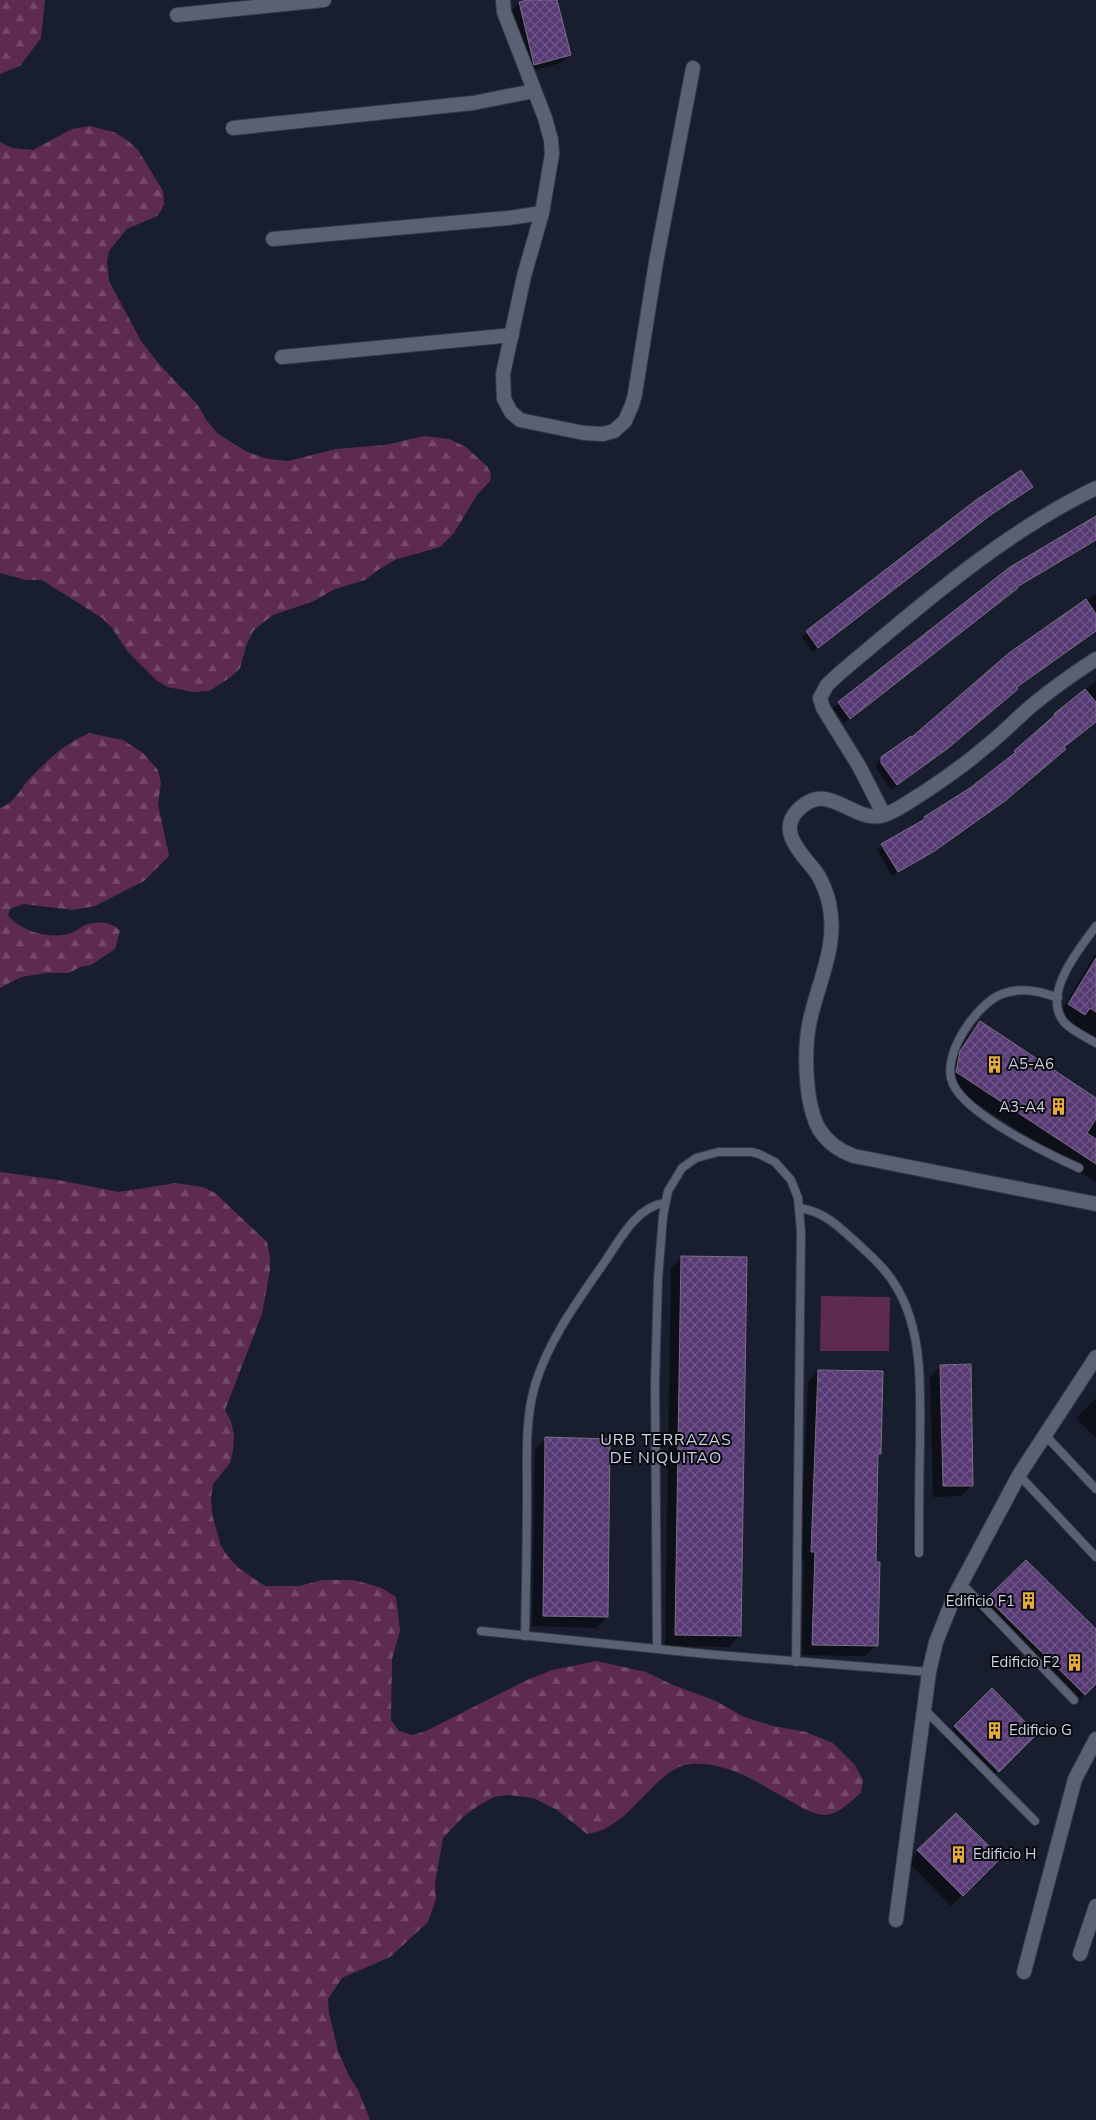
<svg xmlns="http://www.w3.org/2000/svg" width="1096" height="2120" viewBox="0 0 1096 2120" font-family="'Nunito Sans',sans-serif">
<defs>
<pattern id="forest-firs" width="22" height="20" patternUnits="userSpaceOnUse" patternTransform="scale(1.25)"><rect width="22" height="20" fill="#5e2b50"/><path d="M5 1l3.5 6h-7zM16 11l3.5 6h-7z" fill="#744969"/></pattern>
<pattern id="building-cross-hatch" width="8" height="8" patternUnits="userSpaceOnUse" patternTransform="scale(1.25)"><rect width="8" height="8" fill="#573a74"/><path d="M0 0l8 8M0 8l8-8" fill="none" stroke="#6e5687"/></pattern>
</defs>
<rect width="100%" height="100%" fill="#191e2e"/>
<!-- grass -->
<path fill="#5e2b50" d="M821 1296 890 1297 889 1351H820Z"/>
<!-- forest -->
<g fill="url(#forest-firs)">
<path d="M0 0H45L41 38 20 66 0 74Z"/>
<path d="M90 126 114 132 127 140 138 150 163 191 164 204 161 211 157 216 127 229 109 251 107 262 109 281 141 341 159 364 197 404 207 421 218 434 247 452 268 459 288 461 336 449 385 445 424 436 449 439 466 447 487 466 491 474 490 481 477 495 454 533 440 547 397 559 378 570 365 580 335 589 314 601 273 615 254 630 247 643 240 668 231 677 209 691 194 692 167 687 156 680 128 652 112 628 102 618 42 580H26L0 573V142L12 148 33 150 72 129Z"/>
<path d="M89 733 123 740 143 753 158 770 161 783 158 804 169 856 144 881 95 906 73 910 24 904 10 909 8 915C19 931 49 939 68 934 75 933 81 926 88 924 99 921 113 922 120 931L115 949 91 965 80 967 69 973H45L21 977 0 988V808C15 803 20 789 30 778 50 758 63 745 89 733Z"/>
<path d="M0 1172 58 1180 119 1192 176 1183 203 1187 215 1193 267 1242 270 1257V1270L262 1314 225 1410 231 1421 234 1436 233 1450 230 1463 213 1484 211 1498 212 1514 221 1546 229 1558 240 1569 265 1586H299L323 1580H354L382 1588 396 1597 400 1631 392 1659 391 1720 399 1731 412 1735 426 1731 525 1681 552 1670 597 1661 646 1672 673 1685 716 1701 744 1717 773 1726 806 1732 833 1743 855 1765 863 1780 861 1793C851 1801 838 1815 825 1815 812 1815 798 1805 787 1799 757 1782 728 1762 692 1764 656 1765 630 1830 587 1834L557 1810 533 1798 508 1795 494 1797 478 1806 464 1816 443 1838 435 1883 436 1899 428 1922 390 1957 342 1978 328 1999 329 2013 338 2051 349 2076 358 2090 370 2120H0Z"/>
</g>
<!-- shadow -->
<g fill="#0007">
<path d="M532 0H555L569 55 561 63 526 72 511 11 519 3Z"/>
<path d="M1031 487 985 519 813 652 802 637Z"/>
<path d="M1096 518V541L1016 588 844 723 833 708 839 703 1011 568Z"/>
<path d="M1096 594V632L1016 688 941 754 891 790 876 768V764L882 758 912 739 1010 654Z"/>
<path d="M1096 681V722L1063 748 1059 754 1015 794 969 828 892 876 877 850 882 845 921 823 971 789 1011 758 1015 752 1055 715Z"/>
<path d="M1096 953V1039L1058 1016Z"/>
<path d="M981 1023 1096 1099V1182L946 1083 950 1063 970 1033Z"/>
<path d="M682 1257 739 1636 729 1647 665 1646 671 1268Z"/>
<path d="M941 1366 972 1485 961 1496 933 1497 930 1377Z"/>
<path d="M818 1371 880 1454 877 1457 874 1564 876 1646 865 1656 802 1655 804 1562H800L808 1382Z"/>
<path d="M1096 1398V1438L1076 1418Z"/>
<path d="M546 1439 607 1617 596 1628 532 1626 535 1449Z"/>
<path d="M1026 1561 1096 1631V1682L1074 1705 977 1609Z"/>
<path d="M992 1690 1036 1734 987 1781 944 1738Z"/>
<path d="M956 1814 999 1858 951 1906 908 1862Z"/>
</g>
<!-- building -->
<g fill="url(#building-cross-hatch)" stroke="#786f84">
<path d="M527 0H557L571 55 534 65 519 2Z"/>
<path d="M1021 470 1033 487 992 514 818 648 806 631 976 500Z"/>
<path d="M1096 516V540L1017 587 1018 588 850 719 838 702 1010 567Z"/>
<path d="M1086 599 1096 614V631L1017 687 1018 689 947 749 897 785 881 763V757L911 736 912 737 1009 653Z"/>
<path d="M1085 689 1096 702V722L1064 747 1066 749 1005 801 933 852 898 872 881 844 925 819 924 817 970 788 1016 752 1014 751 1055 715 1054 714Z"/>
<path d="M1096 958V1012L1090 1008 1085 1015 1068 1004Z"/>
<path d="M980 1021 1096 1098V1119L1087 1133 1096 1139V1164L956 1072 960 1051Z"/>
<path d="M681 1256 747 1257 741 1636 675 1635Z"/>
<path d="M971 1364 973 1486H943L940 1365Z"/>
<path d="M818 1370 883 1371 881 1454H878L876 1562H880L878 1646 812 1645 815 1552H811Z"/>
<path d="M545 1437 610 1439 608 1617 543 1616Z"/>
<path d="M1026 1560 1096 1629V1684L1085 1695 987 1598Z"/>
<path d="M992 1688 1037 1734 999 1772 954 1726Z"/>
<path d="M956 1813 1001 1858 963 1896 917 1850Z"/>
</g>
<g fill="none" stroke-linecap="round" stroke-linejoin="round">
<defs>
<g id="service">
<path d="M1096 926C1080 948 1041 994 1064 1022 1072 1031 1086 1037 1096 1043"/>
<path d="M1058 998C1041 991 1020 987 1002 994 976 1004 940 1057 953 1084 967 1115 1048 1154 1079 1168"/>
<path d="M800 1208C825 1212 839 1227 857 1243 872 1257 887 1270 897 1288 924 1334 920 1392 920 1443 919 1480 919 1517 919 1553"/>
<path d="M1045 1435 1096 1489"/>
<path d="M1019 1475 1096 1557"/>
<path d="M962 1584 1074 1700"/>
<path d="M481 1631 706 1654 929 1672"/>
<path d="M525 1636C526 1588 527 1539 527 1491 527 1456 525 1419 535 1385 549 1339 579 1299 606 1260 620 1239 637 1207 664 1203"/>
<path d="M657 1649 655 1383 658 1279 663 1216 668 1191 682 1168 696 1158 718 1152H751L759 1154 775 1162 791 1180 798 1198 801 1232 796 1662"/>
<path d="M925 1710 1035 1821"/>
</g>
<g id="minor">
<path d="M503 0 504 12 545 118 551 140 552 154 542 213 524 276 503 374 504 399 511 412 520 420 584 433 603 434 614 431 625 421 632 405 635 394 656 262 693 68"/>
<path d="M177 15 324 0"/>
<path d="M233 128 473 103 534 91"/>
<path d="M273 239 508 218 542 213"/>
<path d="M282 357 512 335"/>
<path d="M1096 659C1073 674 1050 690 1029 708 1014 721 1000 736 984 748 965 765 944 779 923 793 911 800 900 809 887 814 854 828 829 776 797 811 776 834 806 857 818 875 823 884 827 894 829 903 839 947 817 983 809 1025 804 1053 805 1104 819 1129 827 1142 840 1151 854 1156L1096 1204"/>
<path d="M884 815 859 766 823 708 820 698 827 685 841 672C921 605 1001 534 1096 488"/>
<path d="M896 1920 929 1672 936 1642 954 1597 1019 1475 1096 1357"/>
<path d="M1080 1954 1096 1906"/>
<path d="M1024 1972 1075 1779 1096 1739"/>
</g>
</defs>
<!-- service casing -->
<use href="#service" stroke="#353946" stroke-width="10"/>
<!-- minor casing -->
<use href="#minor" stroke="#353946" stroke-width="16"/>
<!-- service -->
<use href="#service" stroke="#5a6174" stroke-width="8"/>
<!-- minor -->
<use href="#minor" stroke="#5a6174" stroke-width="14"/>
</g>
<!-- icons -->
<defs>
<symbol id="building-bare" viewBox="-9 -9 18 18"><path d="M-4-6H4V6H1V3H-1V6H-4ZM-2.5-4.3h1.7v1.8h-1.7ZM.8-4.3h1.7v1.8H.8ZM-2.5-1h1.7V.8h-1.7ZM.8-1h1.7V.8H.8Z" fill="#e7ac37" stroke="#070810" stroke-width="2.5" paint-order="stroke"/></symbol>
</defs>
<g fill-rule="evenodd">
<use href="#building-bare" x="982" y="1052" width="25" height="25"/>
<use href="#building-bare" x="1046" y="1094" width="25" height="25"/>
<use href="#building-bare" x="1016" y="1588" width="25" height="25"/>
<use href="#building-bare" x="1062" y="1650" width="25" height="25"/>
<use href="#building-bare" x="982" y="1718" width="25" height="25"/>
<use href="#building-bare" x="946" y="1842" width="25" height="25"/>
</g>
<g text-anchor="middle" stroke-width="4" stroke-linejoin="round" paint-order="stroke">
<!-- poi labels -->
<g font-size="15" fill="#cfd3df" stroke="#070810" text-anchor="start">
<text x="1008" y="1069">A5-A6</text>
<text x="1045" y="1112" text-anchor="end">A3-A4</text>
<text x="1015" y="1606" text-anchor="end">Edificio F1</text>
<text x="1060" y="1667" text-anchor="end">Edificio F2</text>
<text x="1009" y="1735">Edificio G</text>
<text x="973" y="1859">Edificio H</text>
</g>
<!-- neighbourhood labels -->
<g font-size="16" letter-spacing="1" fill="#cfd3df" stroke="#070810">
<text x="666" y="1445">URB TERRAZAS<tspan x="666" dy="18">DE NIQUITAO</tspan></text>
</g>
</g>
</svg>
